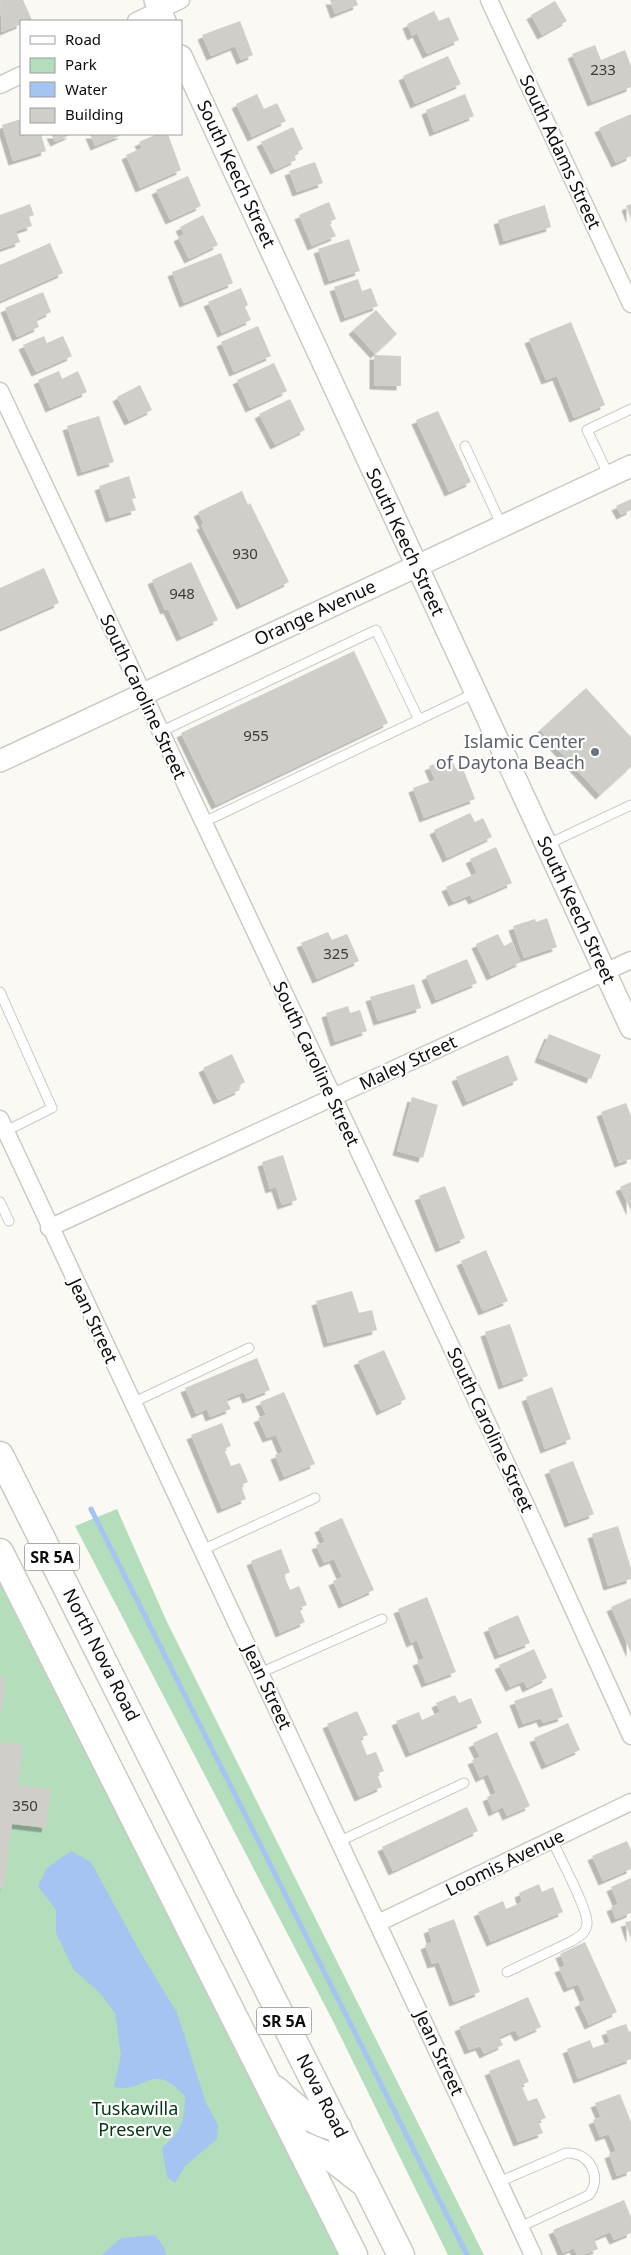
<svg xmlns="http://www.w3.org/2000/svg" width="631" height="2255" viewBox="0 0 631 2255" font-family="'Noto Sans',sans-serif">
<defs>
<filter id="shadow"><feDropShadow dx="-4.5" dy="4.5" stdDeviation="0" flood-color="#0004"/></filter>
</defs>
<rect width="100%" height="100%" fill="#fbf9f4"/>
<!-- green -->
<g fill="#b3ddbb">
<path d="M117 1509 167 1622 484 2255H448L334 2023 75 1526Z"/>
<path d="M0 1552 354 2255H0Z"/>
</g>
<!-- water -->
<g fill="#a5c4f2">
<path d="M71 1851 91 1862 140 1952 177 2013 206 2103 218 2125 217 2139 185 2166 175 2183 167 2177 162 2148C181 2130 185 2123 185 2096 150 2059 147 2094 114 2087L121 2055 115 2013 100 1993 74 1970 56 1933V1910L38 1886 47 1868Z"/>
<path d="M155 2235 165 2249 166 2255H102L121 2238Z"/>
</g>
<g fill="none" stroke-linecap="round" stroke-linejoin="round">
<!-- stream -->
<path stroke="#a5c4f2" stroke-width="5" d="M91 1509 467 2255"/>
</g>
<!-- building -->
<g fill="#d0cec9" filter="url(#shadow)">
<path d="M0 0H23L32 20 21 21V24L2 32Z"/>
<path d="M330 0H356L358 5 335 14Z"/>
<path d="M555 1 567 21 542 35 531 15Z"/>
<path d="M434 11 439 21 449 17 459 40 427 54 417 33 412 36 407 24Z"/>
<path d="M240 21 253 55 241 60 235 46 211 56 202 35Z"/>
<path d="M595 45 601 60 625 50 631 66V87L592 102 572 54Z"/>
<path d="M448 56 461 84 415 104 403 76Z"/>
<path d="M257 94 264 109 277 103 286 121 252 137 236 104Z"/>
<path d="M465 94 474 116 434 132 426 110Z"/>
<path d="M631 114V156L616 163 599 128Z"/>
<path d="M21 119V134H41L46 151 13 161 2 125Z"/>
<path d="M293 127 303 149 294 154 296 160 275 170 261 142Z"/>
<path d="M51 134H72L55 142Z"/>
<path d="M90 134H124L95 146Z"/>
<path d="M157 134H168L181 170 140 188 126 155 142 148 139 142Z"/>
<path d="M315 162 323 183 297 192 289 171Z"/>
<path d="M188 176 201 206 170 220 156 190Z"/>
<path d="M329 202 336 219 329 222 336 236 312 246 299 215Z"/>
<path d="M30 204 34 215 29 217 32 226 16 231 20 242 0 249V215Z"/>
<path d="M631 204V219L626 206Z"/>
<path d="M545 205 551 227 504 241 498 220Z"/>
<path d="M203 215 218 245 189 259 178 237 184 234 180 227Z"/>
<path d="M349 239 360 271 329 281 318 249Z"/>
<path d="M50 243 63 273 0 301V265Z"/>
<path d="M221 253 233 283 184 303 172 272Z"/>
<path d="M358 279 362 291 371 288 378 306 345 318 334 287Z"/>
<path d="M241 288 248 305 245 307 251 320 222 333 208 302Z"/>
<path d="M43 292 51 312 36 319 39 327 17 337 5 308Z"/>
<path d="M376 310 397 334 375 354 353 330Z"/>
<path d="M571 322 605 405 574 418 557 376 546 380 529 339Z"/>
<path d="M258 326 271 356 234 372 221 342Z"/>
<path d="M44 336 47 343 63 336 72 356 36 372 23 345Z"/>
<path d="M374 355 401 356V386L374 385Z"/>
<path d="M274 363 287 391 250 408 237 380Z"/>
<path d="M59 371 62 379 78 371 87 392 50 408 38 380Z"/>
<path d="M140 385 152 410 129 421 117 397Z"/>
<path d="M290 399 305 430 275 445 259 414Z"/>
<path d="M438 411 471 482 449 492 416 420Z"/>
<path d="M99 416 114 462 82 472 67 426Z"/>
<path d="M129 476 136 498 132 499 136 510 110 518 99 486Z"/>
<path d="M242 491 248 505 250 503 289 582 241 605 201 525 204 524 198 512Z"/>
<path d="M631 499V510L621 515 616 506Z"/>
<path d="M191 562 218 620 181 637 168 609 165 610 152 580Z"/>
<path d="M44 568 59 603 0 629V588Z"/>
<path d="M354 651 388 723 216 805 181 733Z"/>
<path d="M586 688 631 737V767L600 795 540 730Z"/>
<path d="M451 758 456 769 462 766 475 799 424 818 413 788 435 780 429 766Z"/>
<path d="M470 813 475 822 483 818 492 837 447 858 434 830Z"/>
<path d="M496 847 512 883 473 900 470 895 453 902 446 887 477 873 470 859Z"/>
<path d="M547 918 557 947 524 958 513 926 535 919 536 922Z"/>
<path d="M328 932 332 940 347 934 359 961 317 979 301 943Z"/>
<path d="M498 934 504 946 512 942 521 962 491 976 476 944Z"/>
<path d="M467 959 477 983 436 1000 426 976Z"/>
<path d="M414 984 421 1008 378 1021 370 997Z"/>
<path d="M348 1006 350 1013 360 1010 367 1031 335 1042 326 1013Z"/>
<path d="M549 1034 601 1055 591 1079 539 1058Z"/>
<path d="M232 1054 245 1082 238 1086 240 1090 218 1100 203 1068Z"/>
<path d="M508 1055 518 1080 467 1102 456 1077Z"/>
<path d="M412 1097 438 1105 423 1158 397 1151Z"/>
<path d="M626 1103 631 1116V1159L619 1163 601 1112Z"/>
<path d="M283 1155 297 1200 282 1205 276 1187 270 1189 262 1162Z"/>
<path d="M631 1182V1211L620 1187Z"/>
<path d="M445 1186 465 1238 440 1248 419 1196Z"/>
<path d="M486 1250 508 1301 483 1311 461 1261Z"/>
<path d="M352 1291 359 1313 372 1310 377 1330 328 1343 316 1301Z"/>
<path d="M510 1324 528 1376 503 1385 485 1332Z"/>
<path d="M384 1350 406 1399 381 1411 358 1361Z"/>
<path d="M257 1358 270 1390 247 1399 244 1392 226 1399 231 1409 210 1417 207 1409 196 1414 185 1388Z"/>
<path d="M552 1387 571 1439 545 1449 526 1397Z"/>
<path d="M284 1392 315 1464 284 1477 275 1455 283 1452 276 1435 267 1438 258 1418 266 1415 260 1402Z"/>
<path d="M222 1423 231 1446 224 1449 231 1466 240 1463 248 1482 241 1485 246 1499 222 1509 191 1435Z"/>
<path d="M573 1461 594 1514 569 1523 549 1470Z"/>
<path d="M342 1518 374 1590 343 1604 333 1581 342 1577 334 1559 324 1563 316 1545 325 1542 319 1528Z"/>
<path d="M618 1526 631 1568V1579L608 1586 592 1534Z"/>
<path d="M281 1549 290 1572 284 1575 290 1590 299 1586 307 1605 299 1608 305 1622 280 1633 251 1561Z"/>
<path d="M427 1597 456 1672 426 1683 417 1661 424 1659 417 1640 411 1643 398 1609Z"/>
<path d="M631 1598V1653L611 1607Z"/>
<path d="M518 1615 530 1643 499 1655 488 1628Z"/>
<path d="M534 1649 547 1678 527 1688 524 1681 510 1687 499 1665Z"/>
<path d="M0 1677 6 1678 1 1715 0 1714Z"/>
<path d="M552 1688 563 1717 543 1723 541 1718 523 1724 514 1701Z"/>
<path d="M455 1695 459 1703 471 1698 482 1723 410 1753 396 1721 419 1712 422 1720 440 1712 436 1703Z"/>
<path d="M357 1711 368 1735 360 1738 367 1755 376 1752 384 1771 377 1774 382 1787 359 1797 327 1724Z"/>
<path d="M568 1723 580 1750 546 1765 534 1738Z"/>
<path d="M497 1732 530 1806 507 1816 503 1807 493 1812 487 1797 496 1793 488 1774 480 1778 472 1760 480 1757 473 1743Z"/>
<path d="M0 1742 23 1745 18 1785 51 1789 46 1828 12 1824 4 1888H0Z"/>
<path d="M467 1807 478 1831 393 1871 382 1847Z"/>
<path d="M627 1841 631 1850V1869L603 1881 592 1856Z"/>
<path d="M631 1878V1913L616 1919 611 1907 618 1904 611 1887Z"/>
<path d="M539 1884 542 1892 553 1887 563 1912 491 1942 478 1912 503 1901 506 1909 522 1902 519 1893Z"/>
<path d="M454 1919 480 1992 454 2002 439 1962 432 1964 425 1945 432 1942 428 1929Z"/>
<path d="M631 1921V1939L625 1922Z"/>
<path d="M585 1942 617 2012 589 2025 579 2003 585 2000 578 1984 568 1988 559 1968 565 1966 560 1954Z"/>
<path d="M528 1997 541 2027 519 2037 515 2030 499 2037 503 2045 484 2054 480 2046 469 2050 459 2027Z"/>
<path d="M626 2024 629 2032 631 2031V2059L578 2079 567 2049 590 2040 593 2048 610 2042 606 2031Z"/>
<path d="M519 2059 529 2082 521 2085 528 2101 537 2098 546 2118 538 2121 543 2133 518 2142 489 2071Z"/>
<path d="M620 2094 631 2122V2171L617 2176 609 2154 616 2151 609 2134 600 2137 593 2120 601 2117 595 2103Z"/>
<path d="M624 2200 631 2217V2233L614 2240 610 2232 594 2239 598 2249 583 2255H577L574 2248 563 2253 553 2230Z"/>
</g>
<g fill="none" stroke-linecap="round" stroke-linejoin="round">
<defs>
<g id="service">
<path d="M465 446 502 526"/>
<path d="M609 476 587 430 631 409"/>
<path d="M160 732 376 630 419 720"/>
<path d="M202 823 475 693"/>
<path d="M546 845 631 805"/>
<path d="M0 992 52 1108 6 1131"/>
<path d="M0 1202 9 1221"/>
<path d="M132 1403 249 1348"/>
<path d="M202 1550 315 1498"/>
<path d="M260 1673 382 1619"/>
<path d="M340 1841 464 1783"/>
<path d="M507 1972 572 1941C579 1937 586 1933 587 1924 589 1911 559 1856 552 1840"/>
<path d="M499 2182 566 2153C589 2151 603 2177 589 2195L520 2227"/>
</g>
<g id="minor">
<path d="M489 0 631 304"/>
<path d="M136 21 181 0"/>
<path d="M0 85 21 75"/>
<path d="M0 391 524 1501 631 1736"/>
<path d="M0 1119 533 2255"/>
<path d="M49 1228 631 960"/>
<path d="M378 1923 631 1802"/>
</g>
<g id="tertiary">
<path d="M155 0 165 21"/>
<path d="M181 56 631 1028"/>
<path d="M0 761 631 466"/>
</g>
<g id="primary">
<path d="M0 1455 401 2255"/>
<path d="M0 1552 354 2255"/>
<path d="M275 2089C295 2106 311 2124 338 2128"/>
<path d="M298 2143 329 2156 361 2181"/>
</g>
</defs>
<!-- service casing -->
<use href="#service" stroke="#cbcac4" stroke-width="11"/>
<!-- minor casing -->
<use href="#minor" stroke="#cbcac4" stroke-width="19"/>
<!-- tertiary casing -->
<use href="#tertiary" stroke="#cbcac4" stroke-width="24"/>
<!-- primary casing -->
<use href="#primary" stroke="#cbcac4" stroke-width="29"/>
<!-- service -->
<use href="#service" stroke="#fff" stroke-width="9"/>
<!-- minor -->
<use href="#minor" stroke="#fff" stroke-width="16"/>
<!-- tertiary -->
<use href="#tertiary" stroke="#fff" stroke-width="21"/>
<!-- primary -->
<use href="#primary" stroke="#fff" stroke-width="26"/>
</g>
<!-- markers -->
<circle fill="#6b7280" stroke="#fff" stroke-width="2" cx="595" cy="752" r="5"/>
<g text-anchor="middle" stroke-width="4.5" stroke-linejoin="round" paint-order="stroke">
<!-- number labels -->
<g font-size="15" fill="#3e3c3a">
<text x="603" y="75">233</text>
<text x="245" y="559">930</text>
<text x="182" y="599">948</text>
<text x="256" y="741">955</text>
<text x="336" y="959">325</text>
<text x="25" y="1811">350</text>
</g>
<!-- shield labels -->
<g fill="#fff" stroke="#565554" stroke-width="1">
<rect x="24.5" y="1543.5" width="55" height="27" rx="4"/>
<rect x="256.5" y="2007.5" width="55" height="27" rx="4"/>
</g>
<g font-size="16" font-weight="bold" fill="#0d0c0b">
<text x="52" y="1563">SR 5A</text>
<text x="284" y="2027">SR 5A</text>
</g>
<!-- street labels -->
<g font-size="18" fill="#0d0c0b" stroke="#fff">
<text transform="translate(560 152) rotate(65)" y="6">South Adams Street</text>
<text transform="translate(236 174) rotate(65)" y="6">South Keech Street</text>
<text transform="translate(405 542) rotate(65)" y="6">South Keech Street</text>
<text transform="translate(315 613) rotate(-25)" y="6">Orange Avenue</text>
<text transform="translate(143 697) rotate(65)" y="6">South Caroline Street</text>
<text transform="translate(576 910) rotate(65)" y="6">South Keech Street</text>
<text transform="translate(408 1063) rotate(-25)" y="6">Maley Street</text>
<text transform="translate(316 1064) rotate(65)" y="6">South Caroline Street</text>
<text transform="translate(93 1321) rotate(65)" y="6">Jean Street</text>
<text transform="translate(490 1430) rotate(65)" y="6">South Caroline Street</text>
<text transform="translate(101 1655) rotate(63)" y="6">North Nova Road</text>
<text transform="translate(267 1687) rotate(65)" y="6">Jean Street</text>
<text transform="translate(505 1863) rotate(-26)" y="6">Loomis Avenue</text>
<text transform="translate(439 2053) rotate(65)" y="6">Jean Street</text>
<text transform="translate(322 2096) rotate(63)" y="6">Nova Road</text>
</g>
<!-- worship labels -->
<g font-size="18" fill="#5b616d" stroke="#fff" text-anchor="end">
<text x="585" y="748">Islamic Center<tspan x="585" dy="21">of Daytona Beach</tspan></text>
</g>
<!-- park labels -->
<g font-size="18" fill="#003715" stroke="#fff">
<text x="135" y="2115">Tuskawilla<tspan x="135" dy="21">Preserve</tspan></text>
</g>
</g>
<!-- legend -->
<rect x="20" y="20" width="162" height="115" fill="#ffffff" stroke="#9e9e9d"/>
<rect x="30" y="36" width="25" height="8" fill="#ffffff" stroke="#9e9e9d"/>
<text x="65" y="45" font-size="15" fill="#0d0c0b">Road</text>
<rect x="30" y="58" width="25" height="15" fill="#b3ddbb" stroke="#9e9e9d"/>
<text x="65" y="70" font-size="15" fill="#0d0c0b">Park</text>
<rect x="30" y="82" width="25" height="15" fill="#a5c4f2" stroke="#9e9e9d"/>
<text x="65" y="95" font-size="15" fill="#0d0c0b">Water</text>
<rect x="30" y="108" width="25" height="15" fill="#d0cec9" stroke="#9e9e9d"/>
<text x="65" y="120" font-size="15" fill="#0d0c0b">Building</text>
</svg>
